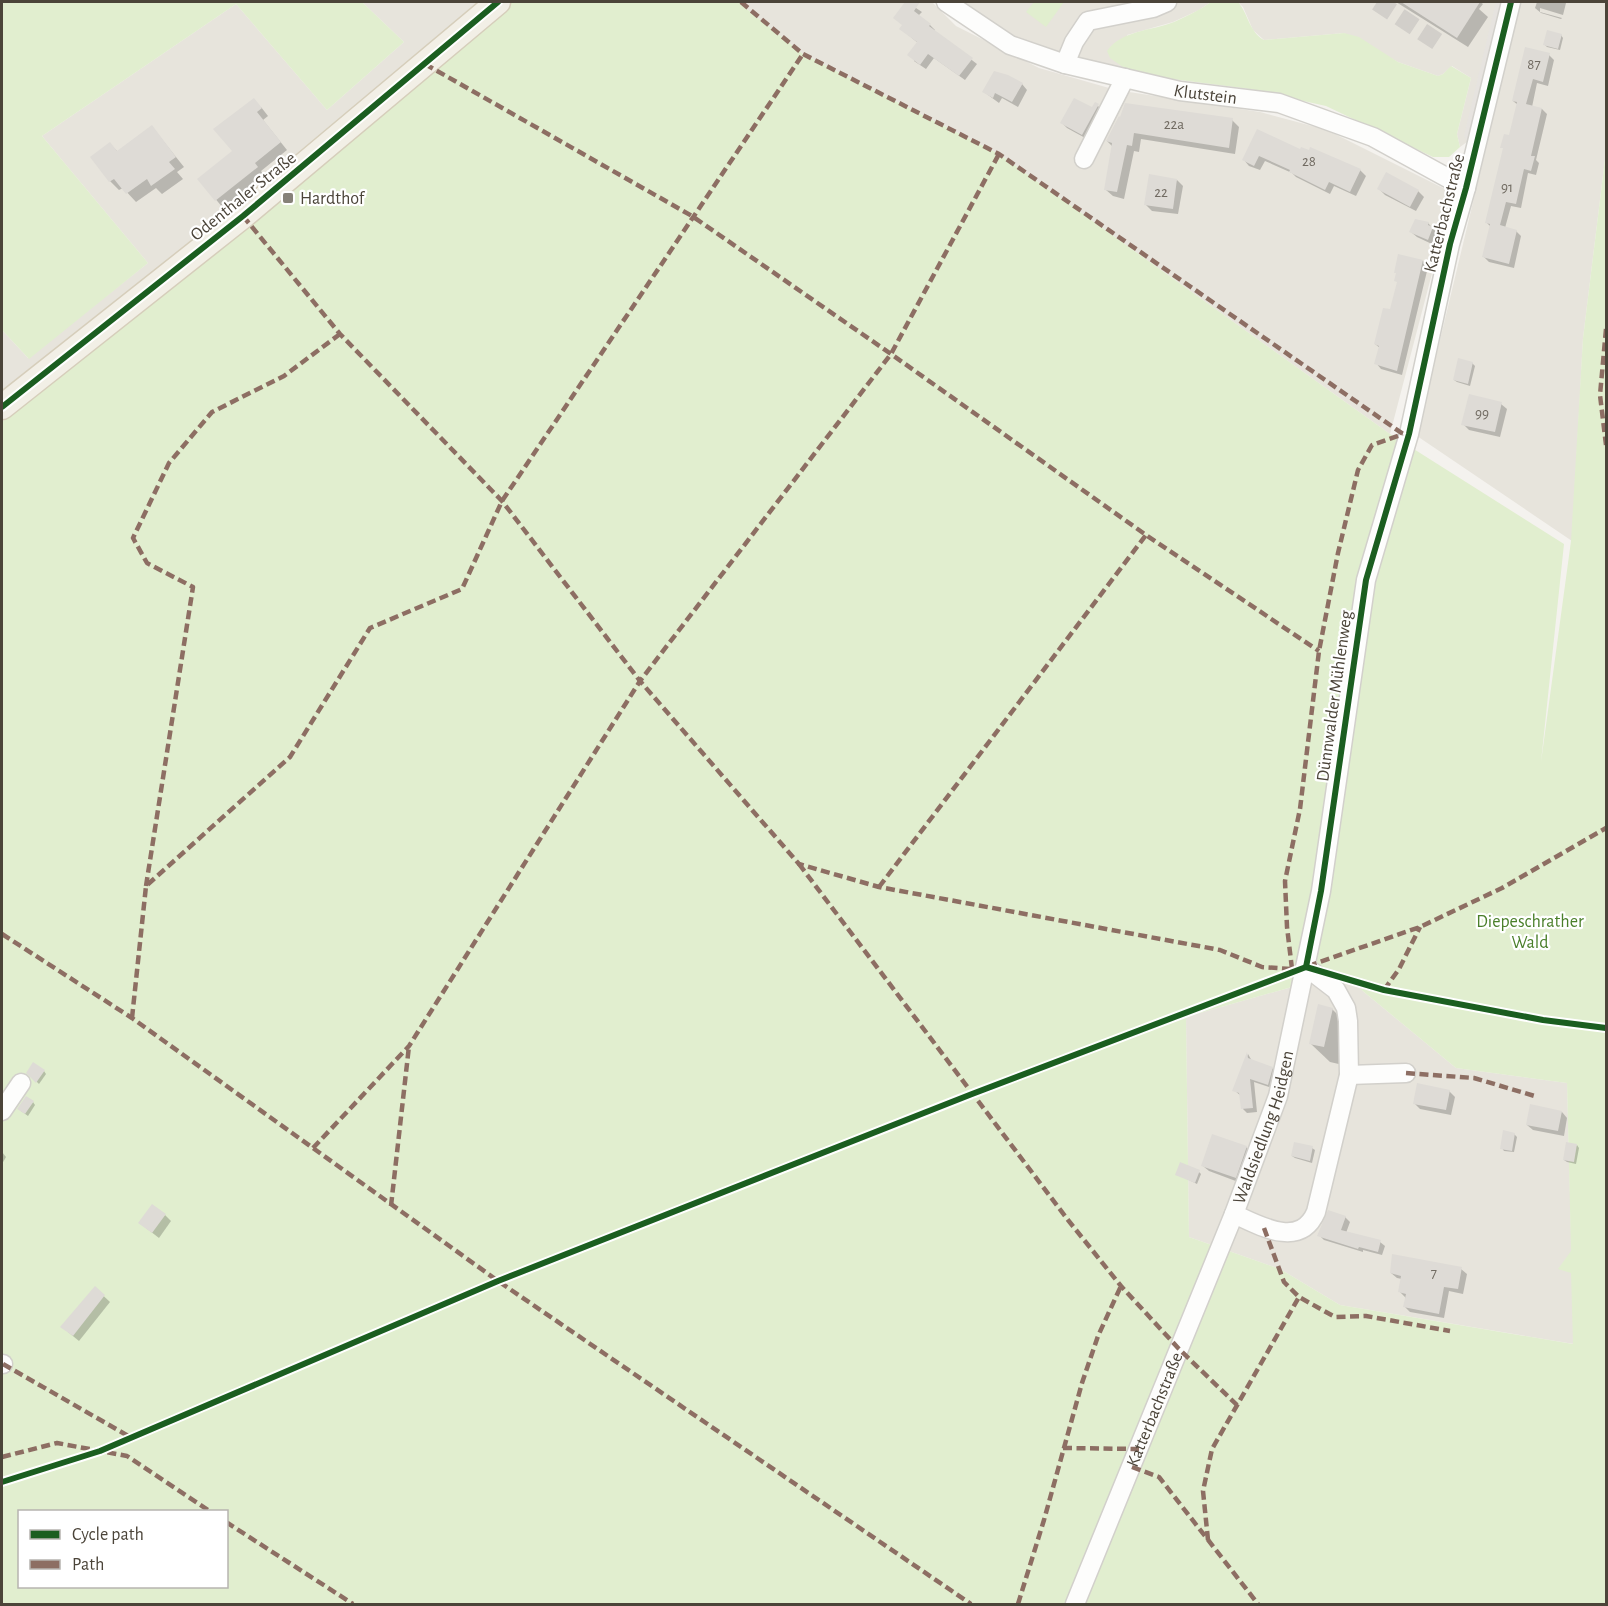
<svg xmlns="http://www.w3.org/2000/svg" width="1608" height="1606" viewBox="0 0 1608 1606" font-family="'Alegreya Sans',sans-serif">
<rect width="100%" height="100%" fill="#f4f2ee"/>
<!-- residential -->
<g fill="#e7e4dc">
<path d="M362 2H508L2 422V330L28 358 148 263 42 136 236 4 327 110 404 42Z"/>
<path d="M738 2H932L956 26 1039 68 1116 90 1260 112 1327 130 1453 193 1390 434 999 154 803 54Z"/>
<path d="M959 2H1211L1199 10 1173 22 1127 35 1133 74 1034 46 992 27Z"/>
<path d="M1238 2H1504L1467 142 1460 147 1457 134 1471 78 1452 66 1443 74 1438 76 1398 62 1344 33 1264 40 1253 30 1243 7Z"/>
<path d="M1521 2H1606V151L1583 338 1572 541 1417 436Z"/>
<path d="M1341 973 1456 1068 1567 1083 1574 1344 1340 1305 1280 1269 1189 1237 1186 1017Z"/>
</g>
<!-- green -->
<g fill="#e1eecf" fill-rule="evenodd">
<path d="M2 2H362L404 42 327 110 236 4 42 136 148 263 29 359 2 330Z"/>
<path d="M508 2H738L803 54 999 154 1390 434 1564 544 1541 762 1571 541 1583 338 1606 151V1604H2V422ZM1341 973 1456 1068 1567 1083 1571 1251 1558 1269 1571 1273 1573 1344 1340 1305 1280 1269 1189 1237 1186 1017ZM20 1512H226V1586H20Z"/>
<path d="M1034 2H1064L1046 27 1026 12Z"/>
<path d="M1211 2H1238C1248 13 1249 32 1264 40L1344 33 1359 37 1398 62 1438 76 1443 74 1451 66 1471 78 1457 134 1460 147 1449 157H1433L1326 106 1250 89 1133 74 1110 58 1107 51C1122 30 1151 31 1174 22 1187 16 1200 10 1211 2Z"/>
</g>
<!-- parking -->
<path fill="#e6e3df" d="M1496 2H1502L1468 143 1464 136Z"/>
<!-- shadow -->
<g fill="#0003">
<path d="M907 2 922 12 918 16 930 25 935 30 934 31 977 64 965 80 934 58 926 69 914 61 918 43 901 29 903 25 895 18Z"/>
<path d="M1396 2H1480L1483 4 1479 9 1488 17 1468 47Z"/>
<path d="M1537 2H1564L1566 3 1563 15 1540 8V12L1562 18 1561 19 1541 13 1535 8Z"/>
<path d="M1561 35 1563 38 1560 50 1547 47 1545 45Z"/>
<path d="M1549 55 1554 60 1548 86 1537 83 1532 107 1542 109 1547 114 1536 160 1539 163 1536 175 1528 173 1521 208 1511 206 1505 228 1516 231 1521 236 1514 268 1489 262 1484 257 1491 227 1486 222 1504 149 1502 147 1510 137 1518 105 1513 101Z"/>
<path d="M1022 84 1027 90 1018 107 1002 98 999 103 984 92Z"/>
<path d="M1098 106 1103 111 1087 139 1067 128 1062 123Z"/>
<path d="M261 107 268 116 263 120 287 150 261 171 264 175 223 208 199 179 234 152 215 129Z"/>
<path d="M1119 118 1232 120 1239 127 1235 154 1141 139 1139 152 1134 151 1124 199 1113 196 1106 190 1113 147 1107 141Z"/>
<path d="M152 127 184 167 177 172 183 179 162 194 156 188 136 202 123 188 119 190 110 181 93 157 110 144 118 152Z"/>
<path d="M1257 131 1301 151 1360 170 1366 176 1356 196 1334 186 1330 194 1296 177 1292 173 1265 161 1260 170 1249 166 1244 160Z"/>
<path d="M1177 180 1183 186 1178 214 1152 211 1146 205Z"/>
<path d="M1379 189 1418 191 1424 197 1416 211 1385 195Z"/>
<path d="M1428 223 1438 234 1434 245 1417 237 1411 232Z"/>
<path d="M1399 256 1423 261 1428 267 1402 375 1381 369 1376 363 1380 348 1375 344 1391 311 1398 283Z"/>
<path d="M1472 363 1475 366 1470 386 1457 382 1454 380Z"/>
<path d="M1501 404 1507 409 1500 437 1469 430 1463 424Z"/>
<path d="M1332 1009 1351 1028 1343 1065 1330 1062 1311 1044Z"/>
<path d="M1248 1054 1252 1061 1272 1068 1277 1073 1272 1088 1254 1082 1257 1112 1247 1113 1243 1109 1241 1096 1234 1090Z"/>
<path d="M44 1071 46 1074 39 1084 28 1073Z"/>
<path d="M1449 1091 1455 1097 1451 1115 1420 1109 1415 1104Z"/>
<path d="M33 1102 35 1105 28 1116 21 1111Z"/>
<path d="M1562 1112 1567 1118 1564 1136 1533 1130 1527 1125Z"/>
<path d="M1514 1134 1517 1137 1514 1152 1504 1151 1502 1148Z"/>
<path d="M1577 1145 1579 1148 1576 1164 1567 1162 1564 1160Z"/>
<path d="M1246 1147 1252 1153 1241 1183 1209 1171 1203 1166Z"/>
<path d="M1312 1148 1315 1150 1312 1163 1295 1158 1292 1156Z"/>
<path d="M2 1152 6 1157 2 1164Z"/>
<path d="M1199 1172 1201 1174 1197 1184 1177 1174Z"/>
<path d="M165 1215 171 1221 159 1238 146 1228Z"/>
<path d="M1345 1217 1350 1222 1346 1233 1380 1242 1385 1246 1382 1255 1363 1250V1252L1324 1240 1319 1235Z"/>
<path d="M1461 1269 1467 1274 1463 1294 1449 1291 1444 1318 1410 1312 1405 1307V1297L1400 1292 1402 1279 1397 1278 1391 1273Z"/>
<path d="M95 1288 110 1302 79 1341 68 1332Z"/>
</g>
<!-- building -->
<g fill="#dedbd6">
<path d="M905 2H920L914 11 931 24 929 26 973 58 959 76 928 54 920 65 907 55 917 42 899 29 902 25 893 18Z"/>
<path d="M1401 2H1480L1457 38Z"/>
<path d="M1547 30 1562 34 1558 49 1543 45Z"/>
<path d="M1525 47 1550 53 1543 82 1533 79 1526 104 1542 108 1531 156H1535L1531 171 1524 169 1516 204 1506 202 1500 225 1517 230 1509 264 1482 257 1490 224 1485 223 1503 148H1500L1504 134 1509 135 1517 102 1512 101Z"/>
<path d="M994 71 1008 75 1023 83 1012 102 995 93 993 98 982 92Z"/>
<path d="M254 98 262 108 257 112 281 142 255 163 258 167 215 201 197 179 232 151 213 129Z"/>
<path d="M1074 98 1092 107 1095 102 1099 104 1082 135 1060 123Z"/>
<path d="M1125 103 1233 118 1229 148 1134 133 1132 146 1127 145 1117 192 1104 190 1112 143 1106 141 1119 116 1120 117Z"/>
<path d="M152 125 176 157 169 162 175 169 151 186 147 179 126 194 114 179 109 182 90 157 110 142 117 151Z"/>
<path d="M1257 129 1300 149 1301 147 1309 150 1310 147 1361 169 1350 192 1329 182 1325 190 1289 172 1290 170 1259 156 1254 166 1242 160Z"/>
<path d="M1386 172 1419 190 1410 207 1377 189Z"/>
<path d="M1149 174 1177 179 1173 209 1144 205Z"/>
<path d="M1415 219 1429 222 1428 225 1433 227 1428 240 1409 232Z"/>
<path d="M1398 254 1423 260 1397 371 1374 364 1379 346 1374 344 1383 308 1390 309 1397 282 1394 281 1396 273H1394Z"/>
<path d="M1458 358 1473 362 1468 384 1453 380Z"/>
<path d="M1469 394 1502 402 1495 432 1461 425Z"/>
<path d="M1318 1004 1333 1008 1324 1047 1309 1044Z"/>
<path d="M1247 1052 1248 1058 1273 1067 1268 1085 1250 1079 1253 1108 1241 1109 1239 1093 1232 1091Z"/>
<path d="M33 1062 45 1070 36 1083 26 1073Z"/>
<path d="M1417 1083 1450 1090 1446 1110 1413 1104Z"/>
<path d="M26 1096 34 1101 25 1114 17 1109Z"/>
<path d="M1530 1104 1562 1111 1558 1131 1526 1125Z"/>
<path d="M1503 1130 1515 1133 1512 1151 1500 1149Z"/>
<path d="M1212 1134 1247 1146 1236 1178 1201 1166Z"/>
<path d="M1294 1142 1313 1146 1310 1161 1291 1156Z"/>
<path d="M1566 1142 1577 1144 1574 1162 1563 1160Z"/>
<path d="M1180 1162 1200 1170 1195 1183 1175 1175Z"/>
<path d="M152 1204 166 1214 152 1233 138 1223Z"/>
<path d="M1328 1210 1346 1216 1341 1230 1381 1240 1378 1252 1359 1247 1358 1249 1317 1236Z"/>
<path d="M1392 1254 1462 1267 1458 1289 1444 1287 1439 1314 1403 1307 1406 1294 1398 1292 1401 1276 1390 1273Z"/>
<path d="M95 1286 105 1295 73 1336 60 1327Z"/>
</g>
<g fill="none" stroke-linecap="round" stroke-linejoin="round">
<!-- minor-tunnel -->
<path stroke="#d2cfca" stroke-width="18" stroke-dasharray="18 9" stroke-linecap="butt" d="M1377 2 1441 44"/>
<defs>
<g id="minor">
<path id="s1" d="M946 2 1010 45 1065 64 1180 91 1279 103 1373 137 1466 188"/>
<path d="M1065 64 1074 42 1088 21 1153 8 1167 2"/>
<path d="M1084 159 1125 78"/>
<path d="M1349 1075 1406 1073"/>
<path d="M2 1111 21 1083"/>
<path d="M1234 1214C1260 1226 1300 1249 1316 1212L1349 1075 1348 1021 1346 1008 1336 990 1306 967"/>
<path d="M2 1364H3"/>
<path id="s2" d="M1075 1604 1234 1214 1278 1096 1321 891 1366 580 1409 434 1450 244 1466 188 1511 2"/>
</g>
<path id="major" d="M2 407 243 216 498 2"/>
</defs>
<!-- minor casing -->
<use href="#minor" stroke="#d2d0cb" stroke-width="21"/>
<!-- major casing -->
<use href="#major" stroke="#d6cebb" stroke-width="27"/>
<!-- minor -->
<use href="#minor" stroke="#fdfdfc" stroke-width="18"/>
<!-- major -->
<use href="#major" stroke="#f2efe6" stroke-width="24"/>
<!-- quiet -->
<g stroke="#8d6e63" stroke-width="4.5" stroke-dasharray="9 4.5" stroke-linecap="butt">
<path d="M741 2 803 54 999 154 1403 434H1409"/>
<path d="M425 64 692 216 891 354 1146 535 1319 651"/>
<path d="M243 216 340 334 502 501 640 681 799 864 879 887 1220 950 1262 967 1291 969"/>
<path d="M1606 329 1600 395 1606 445"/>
<path d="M799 864 1068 1220 1121 1286 1179 1349 1237 1405"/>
<path d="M146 886 193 587 147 563 133 538 169 463 212 412 284 376 340 334"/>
<path d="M879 887 1146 535"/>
<path d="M2 934 132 1018 498 1281 971 1604"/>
<path d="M1308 966 1420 927 1502 888 1606 828"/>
<path d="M1292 969 1287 927 1285 881 1300 809 1319 651 1338 553 1358 470 1372 445 1403 434"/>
<path d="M1384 990 1399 969 1420 927"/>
<path d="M132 1018 146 886 290 757 370 628 462 589 502 501 803 54"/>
<path d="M1406 1073 1474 1078 1538 1097"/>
<path d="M313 1148 409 1046 640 681 891 354 999 154"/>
<path d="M391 1206 409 1046"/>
<path d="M1264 1228 1284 1282 1299 1297 1335 1317 1366 1316 1450 1331"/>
<path d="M3 1364 130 1437"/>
<path d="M1063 1448 1139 1449"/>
<path d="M2 1457 57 1443 127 1456 211 1512"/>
<path d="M1132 1467 1159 1477 1258 1604"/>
<path d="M226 1522 353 1604"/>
<path d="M1208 1540 1203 1491 1212 1449 1299 1297"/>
<path d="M1018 1604 1044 1520 1082 1383 1098 1336 1121 1286"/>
</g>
<defs>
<g id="cycleway">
<path d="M2 407 243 216 498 2"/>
<path d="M1306 967 1321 891 1366 580 1409 434 1450 244 1466 188 1511 2"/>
<path d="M1306 967 1384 990 1543 1020 1606 1028"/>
<path d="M2 1482 100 1451 498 1281 972 1094 1306 967"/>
</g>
</defs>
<!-- cycleway casing -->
<use href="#cycleway" stroke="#fff" stroke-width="10"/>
<!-- cycleway -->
<use href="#cycleway" stroke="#1b5e20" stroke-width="6"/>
</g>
<!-- markers -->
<rect fill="#868178" stroke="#fff" stroke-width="2" x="282" y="192" width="12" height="12" rx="3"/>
<g text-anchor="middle" stroke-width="4.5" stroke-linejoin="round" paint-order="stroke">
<!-- number labels -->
<g font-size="15" fill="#706a61">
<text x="1534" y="69">87</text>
<text x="1174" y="129">22a</text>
<text x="1309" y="166">28</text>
<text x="1507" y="192">91</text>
<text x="1161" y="197">22</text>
<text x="1482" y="418">99</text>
<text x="1434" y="1278">7</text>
</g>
<!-- street labels -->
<g font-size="18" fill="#4b4439" stroke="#fff">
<text dy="6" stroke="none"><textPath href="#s1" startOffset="279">Klutstein</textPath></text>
<text transform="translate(243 196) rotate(-39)" y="6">Odenthaler Straße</text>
<text transform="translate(1444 213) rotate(-76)" y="6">Katterbachstraße</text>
<text transform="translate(1334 696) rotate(-82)" y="6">Dünnwalder Mühlenweg</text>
<text dy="6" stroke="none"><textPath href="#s2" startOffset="513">Waldsiedlung Heidgen</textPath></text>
<text dy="6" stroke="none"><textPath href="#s2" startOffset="210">Katterbachstraße</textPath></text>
</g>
<!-- poi labels -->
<g font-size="18" fill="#4b4439" stroke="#fff" text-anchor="start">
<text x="300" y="204">Hardthof</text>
</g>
<!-- park labels -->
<g font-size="18" fill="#4a7f2a" stroke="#fff">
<text x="1530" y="927">Diepeschrather<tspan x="1530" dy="21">Wald</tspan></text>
</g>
</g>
<!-- border -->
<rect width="1608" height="1606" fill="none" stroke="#4b4439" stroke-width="6"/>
<!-- legend -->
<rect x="18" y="1510" width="210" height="78" fill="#ffffff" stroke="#b7b4b0" stroke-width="1.5"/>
<rect x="30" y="1530" width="30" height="9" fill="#1b5e20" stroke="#b7b4b0" stroke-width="1.5"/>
<text x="72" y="1540" font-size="18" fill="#4b4439">Cycle path</text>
<rect x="30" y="1560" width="30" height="9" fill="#8d6e63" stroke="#b7b4b0" stroke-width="1.5"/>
<text x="72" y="1570" font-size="18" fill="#4b4439">Path</text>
</svg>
